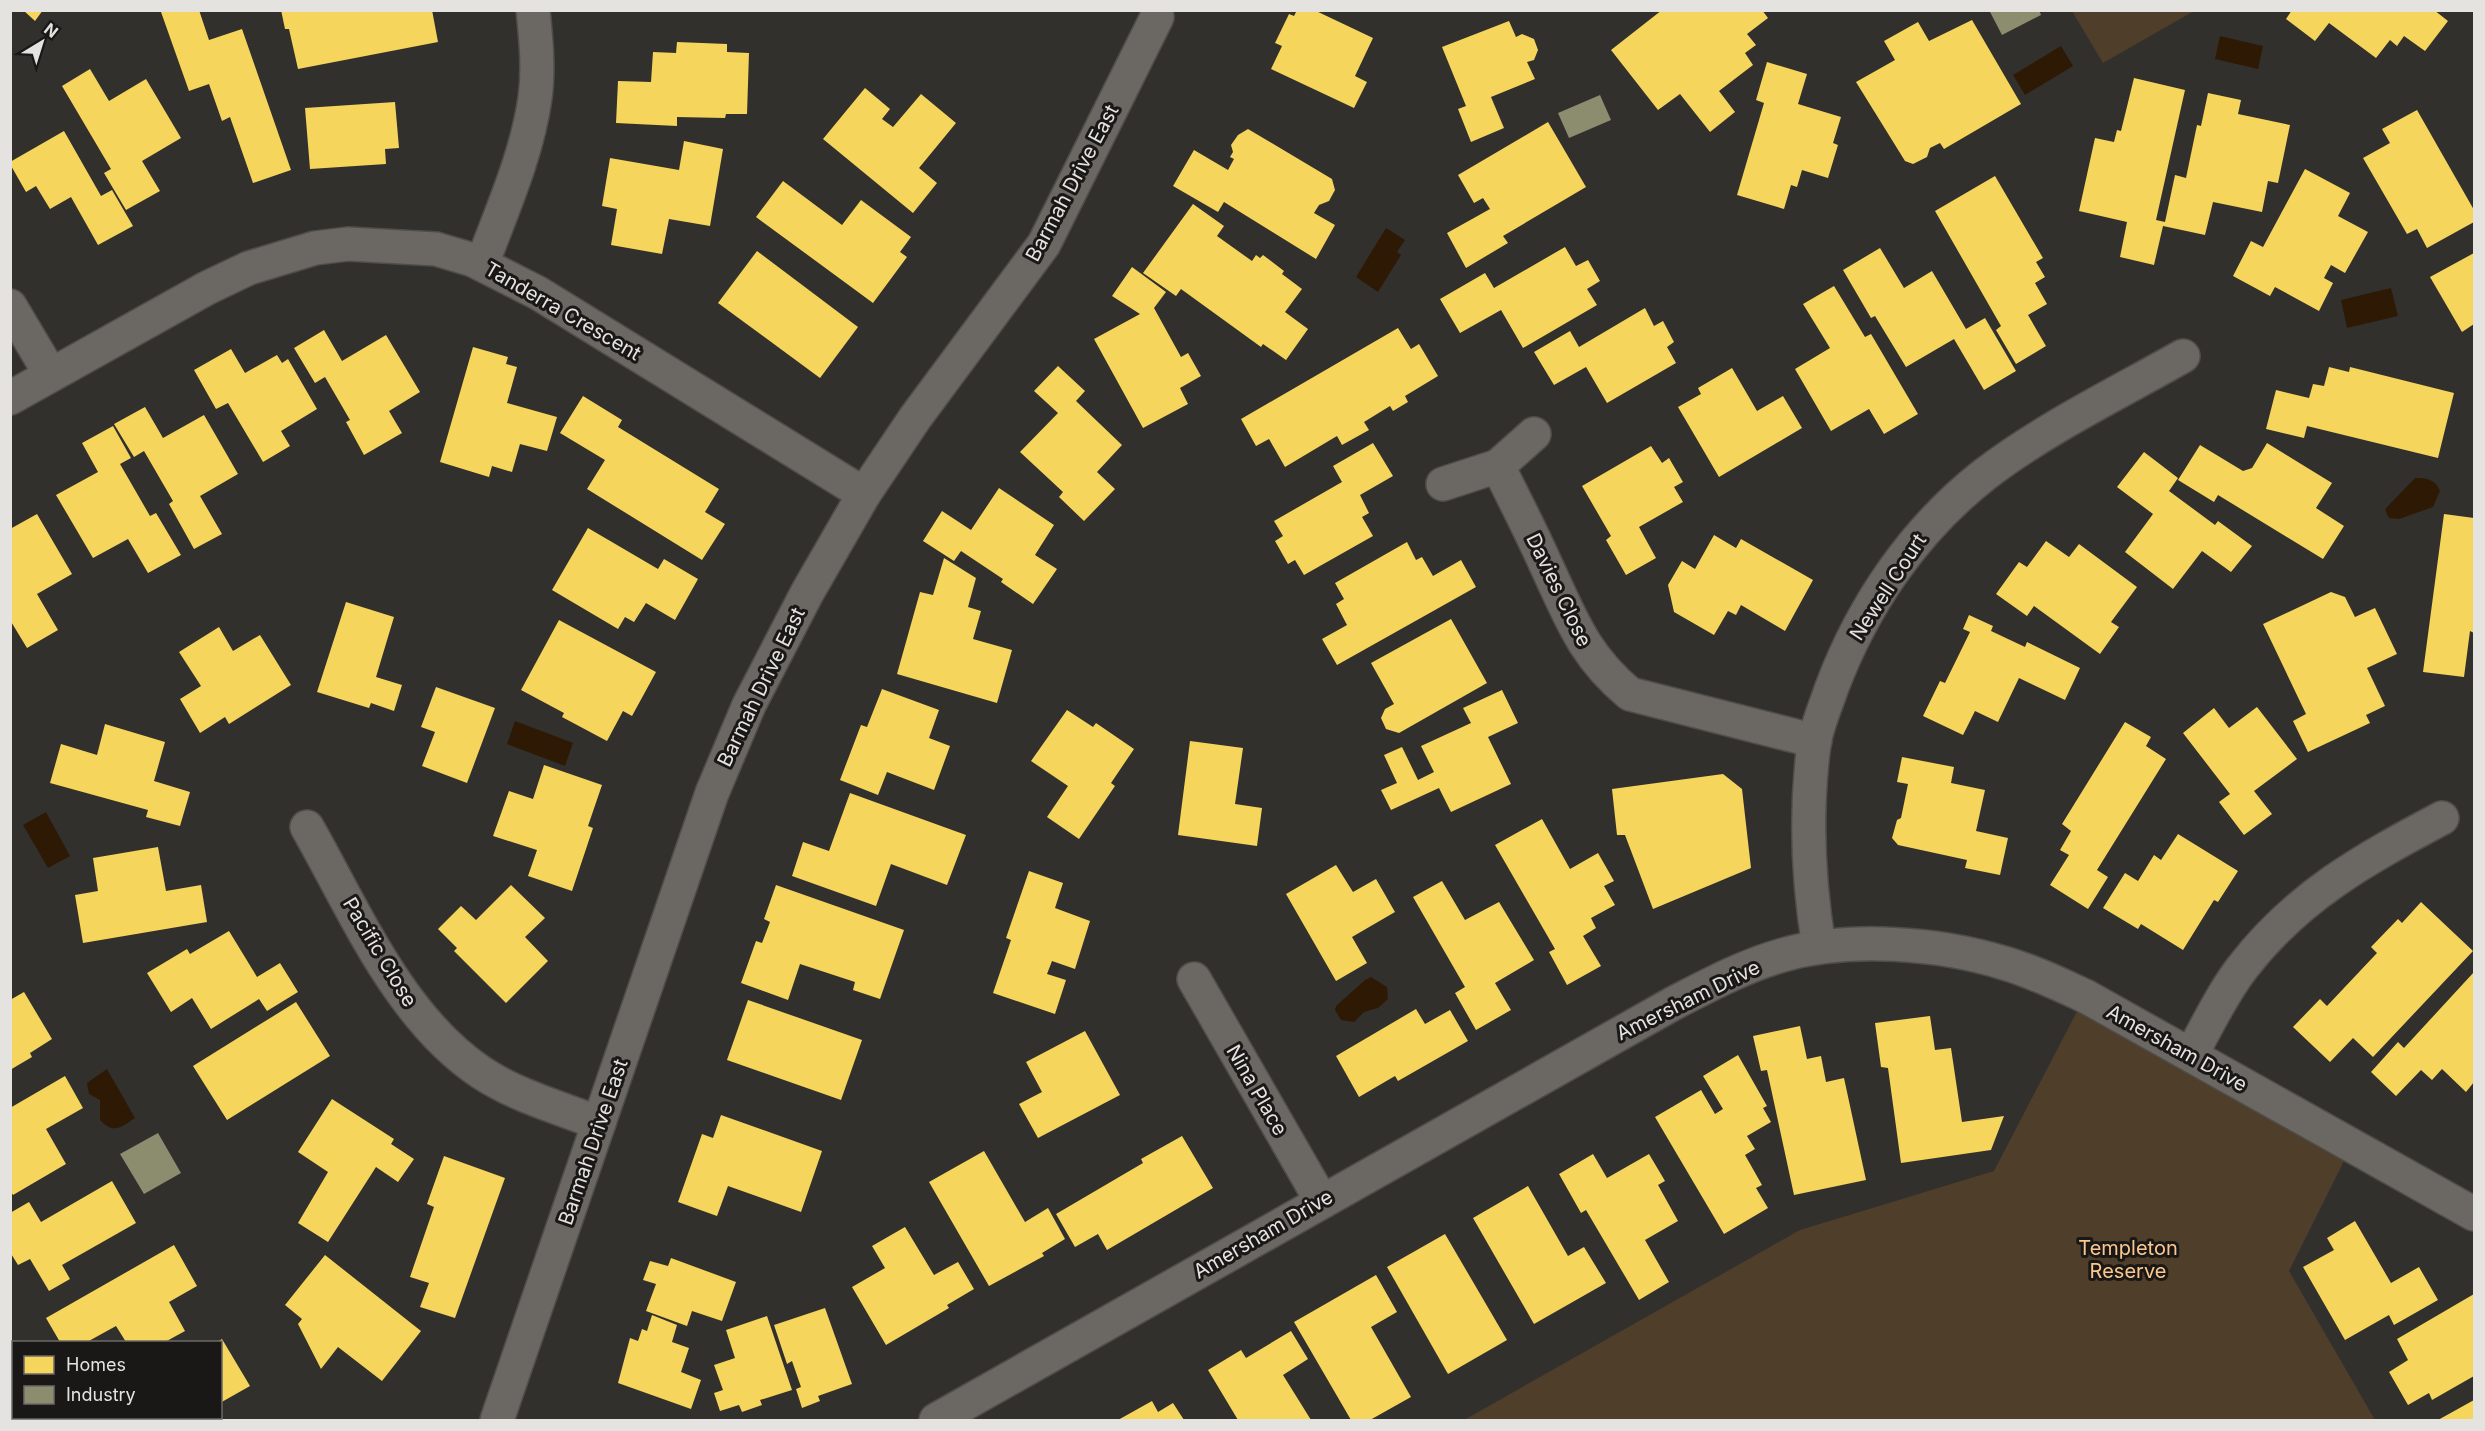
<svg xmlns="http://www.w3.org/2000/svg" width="2485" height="1431" viewBox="0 0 2485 1431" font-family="Inter,sans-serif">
<rect width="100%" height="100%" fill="#32302d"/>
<!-- green -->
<g fill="#4f3e2a">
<path d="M2072 11H2194L2103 63Z"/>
<path d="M2085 996 2352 1145 2289 1271 2375 1420H1464L1800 1230 1994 1171Z"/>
</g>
<!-- water -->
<g fill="#2e1a04">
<path d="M2220 36 2263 46 2258 69 2215 59Z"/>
<path d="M2061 46 2073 66 2025 95 2013 75Z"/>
<path d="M1386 228 1405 240 1397 252 1401 255 1378 292 1356 277Z"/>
<path d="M2391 288 2398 316 2347 328 2341 300Z"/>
<path d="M2415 478C2427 478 2435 479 2440 491L2433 507 2399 519 2389 518 2385 510 2387 507Z"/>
<path d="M515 721 573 743 565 766 507 744Z"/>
<path d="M46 812 70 856 48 868 23 825Z"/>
<path d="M1371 977 1387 987 1388 999 1378 1008 1364 1012 1354 1022 1341 1020 1335 1010 1336 1006 1365 980Z"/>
<path d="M107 1069 135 1118C121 1128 113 1134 100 1120V1100L89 1094 87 1083Z"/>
</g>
<!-- homes -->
<g fill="#f6d55c">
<path d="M23 10H43L35 21Z"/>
<path d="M199 10 209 40 242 29 291 170 253 183 230 117 222 121 209 84 189 91 161 12Z"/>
<path d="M281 10H432L438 42 298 69 289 29H285Z"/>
<path d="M1297 10H1314L1373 38 1355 76 1367 82 1354 108 1271 69 1282 46 1275 43 1289 14 1294 16Z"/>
<path d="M1662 10H1762L1768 18 1747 34 1756 45 1745 53 1753 65 1719 91 1735 112 1710 132 1680 94 1658 110 1611 50Z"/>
<path d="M2292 10H2434L2448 21 2425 51 2404 36 2397 46 2390 40 2376 58 2329 23 2315 41 2286 19Z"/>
<path d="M1972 20 2021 104 1944 149 1940 143 1930 148 1927 157 1913 164 1905 161 1856 82 1895 60 1884 41 1918 22 1929 41Z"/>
<path d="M1509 21 1516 37 1522 34 1534 39 1538 50 1534 60 1527 62 1535 79 1491 97 1504 128 1471 142 1458 109 1466 106 1442 47Z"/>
<path d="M677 42 727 44V52L749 53 747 114H726L725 118 677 117V126L616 123 618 81 651 82 653 52 676 53Z"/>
<path d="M1767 62 1807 74 1798 104 1841 117 1833 143 1838 145 1828 178 1802 170 1797 187 1791 185 1784 209 1737 195 1764 103 1756 100Z"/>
<path d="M90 69 109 101 146 79 181 138 142 161 160 191 126 210 104 173 111 169 62 86Z"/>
<path d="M2134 78 2185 90 2156 220 2165 222 2175 175 2186 178 2197 125 2201 126 2208 93 2241 100 2238 114 2290 125 2278 183 2268 181 2262 212 2213 202 2205 235 2163 226 2154 265 2120 257 2127 222 2079 211 2095 138 2114 142 2117 130 2121 131Z"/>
<path d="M865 88 890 109 882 119 893 127 921 94 956 123 919 168 937 183 913 213 823 139Z"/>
<path d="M395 102 399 148 385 149 386 164 310 169 305 108Z"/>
<path d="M2417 110 2474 210V222L2427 248 2417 229 2407 234 2363 158 2390 143 2382 129Z"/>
<path d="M1548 122 1586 187 1503 236 1508 243 1466 268 1447 233 1490 209 1483 198 1474 203 1458 175Z"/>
<path d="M1248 129 1332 179 1335 190 1329 201 1319 205 1314 213 1335 225 1316 259 1224 202 1218 212 1173 186 1194 150 1228 170 1234 159 1230 157 1233 152 1231 145 1238 135Z"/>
<path d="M64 131 101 196 112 190 133 226 98 245 71 197 50 209 36 186 26 192 10 164V162Z"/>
<path d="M684 141 723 149 710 226 669 219 662 254 611 245 617 209 602 206 610 158 679 170Z"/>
<path d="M2305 169 2350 193 2338 216 2368 232 2345 273 2331 265 2324 278 2333 283 2319 311 2275 287 2270 296 2233 276 2251 241 2263 247Z"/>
<path d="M1995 176 2043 258 2036 262 2045 277 2035 283 2047 304 2028 315 2046 346 2016 364 1996 330 2001 326 1935 211Z"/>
<path d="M783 181 842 225 861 200 911 237 900 252 907 257 873 303 756 217Z"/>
<path d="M1193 204 1224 226 1217 236 1252 261 1256 255 1260 258 1263 255 1284 271 1282 274 1302 289 1285 312 1308 329 1286 360 1263 344 1261 347 1181 289 1176 296 1143 273Z"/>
<path d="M1565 247 1576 266 1588 260 1600 281 1587 289 1597 305 1523 348 1501 310 1460 333 1440 299 1485 273 1494 288Z"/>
<path d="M1880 248 1904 288 1932 271 1966 329 1985 318 2016 371 1984 390 1954 339 1906 367 1875 316 1871 318 1843 270Z"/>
<path d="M757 251 858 327 820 378 718 303Z"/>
<path d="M2474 253V324L2462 332 2430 277Z"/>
<path d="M1132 267 1166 292 1154 308 1181 357 1188 353 1201 376 1180 388 1188 404 1143 428 1094 339 1140 314 1112 296Z"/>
<path d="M1834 286 1865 337 1871 334 1918 414 1884 434 1869 409 1831 431 1795 369 1830 348 1803 304Z"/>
<path d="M1645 308 1654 326 1663 321 1674 342 1667 347 1676 363 1607 403 1586 367 1554 385 1534 352 1570 331 1579 347Z"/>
<path d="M1398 328 1411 349 1419 344 1438 376 1405 396 1408 402 1393 411 1390 406 1364 422 1369 430 1342 445 1337 436 1285 467 1269 439 1256 446 1241 419Z"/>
<path d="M324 330 342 361 386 335 420 392 389 411 402 433 364 455 346 422 350 420 325 377 315 383 294 348Z"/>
<path d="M473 347 508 357 506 364 517 367 507 403 557 417 547 451 520 444 512 472 492 466 489 477 440 462Z"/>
<path d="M231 349 245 373 277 355 282 363 288 359 317 409 281 431 290 446 263 462 228 403 216 409 194 370Z"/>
<path d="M1058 366 1085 391 1076 401 1122 445 1097 472 1115 489 1084 521 1059 497 1063 492 1020 452 1058 413 1034 391Z"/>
<path d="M2329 367 2349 372 2350 367 2454 393 2438 458 2307 426 2304 438 2266 429 2276 390 2309 398 2313 384 2324 386Z"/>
<path d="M1732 368 1757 411 1783 396 1802 428 1719 477 1678 407 1701 394 1698 388Z"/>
<path d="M583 396 622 420 618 427 719 489 705 512 725 524 702 560 587 489 605 460 560 433Z"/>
<path d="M145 407 163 438 204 415 238 474 200 496 222 534 194 549 169 504 173 501 144 451 134 457 114 424Z"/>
<path d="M113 426 131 458 120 464 150 516 156 513 181 555 148 573 128 539 93 558 56 495 98 472 82 443Z"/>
<path d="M1373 443 1393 476 1360 495 1369 513 1362 517 1373 536 1304 575 1295 560 1288 564 1275 541 1283 536 1274 521 1342 482 1333 466Z"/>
<path d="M2267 443 2332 483 2316 508 2344 526 2323 559 2218 495 2214 502 2178 480 2200 445 2243 471 2252 468Z"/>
<path d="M1651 446 1662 463 1669 458 1683 482 1674 487 1683 502 1639 527 1656 558 1626 575 1606 540 1611 536 1582 486Z"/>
<path d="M2144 452 2178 478 2169 491 2215 525 2218 521 2252 546 2231 572 2202 551 2173 589 2125 552 2153 514 2117 487Z"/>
<path d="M999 488 1054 525 1035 555 1057 569 1033 604 1001 582 1003 579 961 551 954 561 923 541 942 511 971 530Z"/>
<path d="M37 514 72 574 37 594 58 630 27 648 10 620V529Z"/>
<path d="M2444 514 2474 518V633L2470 631 2464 677 2423 672Z"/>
<path d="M588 528 658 569 664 559 698 579 675 620 646 603 634 622 625 617 618 629 552 590Z"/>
<path d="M1714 535 1736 548 1741 539 1813 580 1785 631 1741 605 1736 615 1728 611 1714 635 1674 612 1668 585 1682 561 1695 569Z"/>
<path d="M2046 541 2069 557 2079 544 2137 587 2111 622 2119 627 2100 654 2034 606 2027 616 1996 594 2019 562 2027 567Z"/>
<path d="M1407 542 1416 560 1422 557 1433 576 1461 560 1476 587 1337 665 1322 639 1347 625 1336 604 1344 599 1335 583Z"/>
<path d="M944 558 976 578 968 607 981 611 973 639 1012 650 997 703 897 674 920 592 933 595Z"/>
<path d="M2331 592 2345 597 2355 617 2375 608 2397 654 2367 668 2385 706 2366 715 2370 723 2308 752 2293 721 2306 714 2263 624Z"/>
<path d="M346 602 394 617 376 677 402 685 394 711 371 703 369 708 317 692Z"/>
<path d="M1969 615 1993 626 1991 631 2025 647 2027 642 2080 668 2065 700 2019 678 1998 722 1975 711 1963 735 1923 716 1940 681 1945 683 1970 632 1963 629Z"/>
<path d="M1451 619 1487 683 1399 733 1386 729 1381 718 1385 709 1394 704 1371 663Z"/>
<path d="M559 620 656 672 632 716 623 711 607 741 562 717 564 713 521 690Z"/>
<path d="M219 627 233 651 260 635 291 685 229 724 225 717 200 733 180 699 201 686 179 652Z"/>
<path d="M436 687 495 708 467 783 422 766 435 732 421 727Z"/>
<path d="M882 689 939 710 929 738 950 746 934 790 887 772 878 795 840 780 861 725 867 727Z"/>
<path d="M1502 690 1518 723 1488 737 1511 784 1451 812 1439 788 1391 810 1381 790 1397 783 1384 755 1402 747 1418 780 1434 772 1421 746 1471 723 1463 708Z"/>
<path d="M2257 707 2297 759 2254 791 2272 814 2244 835 2219 802 2230 794 2183 733 2214 708 2229 728Z"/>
<path d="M1067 710 1093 727 1096 723 1134 749 1111 783 1115 786 1079 839 1047 817 1068 786 1031 761Z"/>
<path d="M2125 722 2151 737 2146 746 2166 759 2097 870 2108 877 2088 909 2050 885 2069 855 2060 850 2071 831 2062 824Z"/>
<path d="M105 724 165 742 154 781 190 792 180 826 146 817 148 810 50 783 61 744 97 755Z"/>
<path d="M1190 741 1243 748 1235 804 1262 808 1257 846 1178 835Z"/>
<path d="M1902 757 1954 767 1951 783 1985 790 1976 831 2008 838 2000 875 1965 868 1967 860 1898 845 1892 838 1897 820 1901 818 1908 784 1897 782Z"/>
<path d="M544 765 602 785 588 826 593 828 572 891 528 876 537 850 493 836 509 791 533 799Z"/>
<path d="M1723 774 1742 789 1751 868 1653 909 1625 835H1617L1612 789Z"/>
<path d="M850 793 966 835 947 885 891 864 876 906 792 876 803 842 829 851Z"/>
<path d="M1542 819 1570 869 1598 853 1614 881 1604 886 1615 905 1591 918 1596 928 1583 936 1601 966 1567 985 1549 952 1555 949 1495 845Z"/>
<path d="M2178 834 2238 871 2218 902 2214 900 2183 950 2141 924 2138 929 2103 908 2125 873 2138 881 2154 855 2161 860Z"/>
<path d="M158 847 166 891 201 885 207 922 83 943 75 895 98 891 93 858Z"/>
<path d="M1336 865 1353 892 1376 879 1395 912 1352 937 1367 963 1336 981 1286 894Z"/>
<path d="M1029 871 1063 883 1055 908 1090 921 1075 969 1052 961 1047 974 1066 980 1055 1014 993 993 1011 940 1006 938Z"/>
<path d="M1442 881 1465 920 1499 902 1534 960 1495 983 1511 1010 1476 1030 1455 993 1465 987 1413 897Z"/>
<path d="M511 885 545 918 525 937 548 961 506 1003 454 951 457 948 438 929 461 906 476 920Z"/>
<path d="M776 885 904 930 880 999 853 990 855 982 800 964 788 1000 741 983 756 941 762 943 770 922 764 919Z"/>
<path d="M2421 902 2473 951 2373 1057 2353 1038 2330 1062 2293 1027 2320 999 2327 1006 2377 953 2371 947 2398 919 2402 923Z"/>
<path d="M229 931 257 977 280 963 298 992 267 1011 259 999 211 1029 192 998 171 1012 147 973 187 949 190 954Z"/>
<path d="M2474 972V1082L2466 1092 2442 1069 2432 1080 2421 1070 2396 1096 2371 1072 2398 1042 2404 1048Z"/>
<path d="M24 992 52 1039 30 1053 32 1057 10 1070V1000Z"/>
<path d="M748 1000 862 1040 841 1100 727 1060Z"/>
<path d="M296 1002 330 1056 227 1120 193 1066Z"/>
<path d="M1416 1009 1425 1024 1450 1010 1468 1041 1398 1081 1395 1076 1359 1097 1336 1056Z"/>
<path d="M1930 1016 1935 1050 1951 1048 1962 1122 2004 1116 1991 1150 1901 1163 1888 1068 1881 1067 1875 1023Z"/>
<path d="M1800 1026 1807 1059 1821 1056 1826 1082 1844 1078 1866 1180 1794 1195 1767 1070 1761 1071 1753 1036Z"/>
<path d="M1085 1031 1120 1095 1038 1138 1019 1104 1042 1092 1026 1062Z"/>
<path d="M1738 1055 1767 1106 1763 1108 1771 1122 1747 1136 1755 1149 1745 1155 1762 1185 1756 1188 1768 1208 1724 1234 1655 1117 1701 1090 1715 1114 1723 1109 1703 1076Z"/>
<path d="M65 1076 83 1108 46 1129 66 1164 13 1195 10 1190V1108Z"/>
<path d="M332 1099 394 1139 391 1144 414 1159 398 1182 376 1167 328 1242 298 1223 328 1172 298 1152Z"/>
<path d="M721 1115 822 1151 801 1212 728 1186 717 1216 678 1202 702 1134 713 1138Z"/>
<path d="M1182 1136 1213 1188 1107 1250 1098 1234 1075 1247 1056 1214 1143 1163 1141 1159Z"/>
<path d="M984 1151 1025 1222 1048 1208 1065 1239 1042 1253 1044 1256 989 1286 929 1182Z"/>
<path d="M1593 1154 1607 1178 1649 1154 1665 1181 1658 1185 1678 1221 1645 1240 1669 1282 1639 1300 1586 1210 1581 1213 1559 1174Z"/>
<path d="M444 1156 505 1178 455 1318 420 1307 429 1283 410 1277 434 1207 427 1204Z"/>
<path d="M112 1181 136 1223 62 1265 70 1279 49 1291 30 1259 18 1265 10 1252V1213L29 1202 41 1222Z"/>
<path d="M1528 1186 1568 1256 1584 1247 1606 1283 1534 1324 1473 1218Z"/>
<path d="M2355 1221 2391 1283 2419 1267 2438 1300 2394 1325 2389 1315 2345 1340 2303 1267 2334 1250 2327 1238Z"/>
<path d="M905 1227 934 1275 958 1262 974 1289 947 1305 949 1308 886 1345 852 1287 885 1268 872 1246Z"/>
<path d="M1445 1234 1507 1340 1448 1374 1387 1267Z"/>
<path d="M174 1245 197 1286 169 1302 185 1331 165 1342H126L116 1326 87 1342H60L46 1318Z"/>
<path d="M325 1255 421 1331 382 1381 338 1347 321 1369 298 1324 302 1319 285 1305Z"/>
<path d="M671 1258 736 1282 722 1321 692 1311 687 1326 646 1311 656 1284 643 1280 650 1261 668 1266Z"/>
<path d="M1376 1275 1397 1312 1371 1327 1411 1397 1370 1420H1351L1294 1322Z"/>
<path d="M2474 1294V1376L2432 1400 2429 1393 2408 1405 2389 1372 2408 1360 2397 1339Z"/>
<path d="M825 1308 852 1384 818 1396 820 1401 802 1408 796 1389 801 1387 792 1361 787 1364 774 1325Z"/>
<path d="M652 1315 677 1325 672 1342 689 1348 681 1372 701 1380 691 1409 618 1383 630 1338 638 1341 642 1329 647 1331Z"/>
<path d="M767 1316 792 1390 760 1400 762 1405 742 1412 739 1405 720 1411 714 1393 723 1390 714 1365 735 1358 726 1330Z"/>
<path d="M1291 1331 1308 1359 1283 1375 1311 1420H1238L1208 1370 1241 1350 1246 1358Z"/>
<path d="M222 1339 250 1386 220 1403V1342H217Z"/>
<path d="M2474 1400V1420H2438Z"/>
<path d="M1152 1401 1158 1412 1173 1403 1184 1420H1118Z"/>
<path d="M137 1418H195L190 1420H139Z"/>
</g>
<!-- industry -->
<g fill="#8c8c6e">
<path d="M1989 10H2039L2041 15 2002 35Z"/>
<path d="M1600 95 1611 120 1569 138 1558 113Z"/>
<path d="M158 1133 181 1173 144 1194 120 1154Z"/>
</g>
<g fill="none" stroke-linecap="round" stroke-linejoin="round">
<defs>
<g id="minor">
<path d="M482 264C502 210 527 155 535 98 539 69 536 39 533 10"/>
<path d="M10 306 51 375"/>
<path d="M10 398 207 288 249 268 315 248 348 244 436 249 473 260 538 293 864 494"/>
<path d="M1498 466C1514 499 1531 531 1546 565 1571 618 1583 655 1630 694L1815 741"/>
<path d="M1443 484 1498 466 1534 434"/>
<path d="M307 827C355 911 399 1018 482 1073 517 1096 560 1108 599 1123"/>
<path d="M1819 947C1808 880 1805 812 1814 744 1817 725 1826 705 1832 687 1863 605 1914 530 1984 475 2042 430 2118 393 2183 356"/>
<path d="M1194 979 1321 1200"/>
<path d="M2191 1055C2207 1026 2222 994 2242 968 2297 896 2365 859 2442 818"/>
<path d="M497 1420 712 793 749 705 807 593 864 494 915 418 1044 244 1157 17"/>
<path d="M936 1420 1674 1003C1709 985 1744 966 1783 955 1849 936 1939 943 2004 963 2032 971 2059 984 2085 996L2474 1214"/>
</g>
</defs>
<!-- minor casing -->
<use href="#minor" stroke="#4e4d4a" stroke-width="36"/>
<!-- minor -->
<use href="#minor" stroke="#6b6762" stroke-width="33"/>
</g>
<g text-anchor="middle" stroke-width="6" stroke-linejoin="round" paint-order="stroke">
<!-- street labels -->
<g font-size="20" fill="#e5e3e0" stroke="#191816">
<text transform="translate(1072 183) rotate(-62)" y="7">Barmah Drive East</text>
<text transform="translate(563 311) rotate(30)" y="7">Tanderra Crescent</text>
<text transform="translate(1888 587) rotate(-57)" y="7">Newell Court</text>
<text transform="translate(1559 590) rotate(64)" y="7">Davies Close</text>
<text transform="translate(761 687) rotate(-64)" y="7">Barmah Drive East</text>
<text transform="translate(380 952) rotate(59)" y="7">Pacific Close</text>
<text transform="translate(1688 1000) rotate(-26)" y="7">Amersham Drive</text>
<text transform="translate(2177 1048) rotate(29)" y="7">Amersham Drive</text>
<text transform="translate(1257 1090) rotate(60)" y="7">Nina Place</text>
<text transform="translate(593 1142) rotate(-71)" y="7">Barmah Drive East</text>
<text transform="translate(1263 1234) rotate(-30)" y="7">Amersham Drive</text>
</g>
<!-- park labels -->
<g font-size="20" fill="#fcc78e" stroke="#191816">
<text x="2128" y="1255">Templeton<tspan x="2128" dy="23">Reserve</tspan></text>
</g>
</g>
<!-- border -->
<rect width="2485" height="1431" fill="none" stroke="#e5e3e0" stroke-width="24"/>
<!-- legend -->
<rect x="12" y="1341" width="210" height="78" fill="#191816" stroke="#6b6967" stroke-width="1.5"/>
<rect x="24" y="1356" width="30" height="18" fill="#f6d55c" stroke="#6b6967" stroke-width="1.5"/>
<text x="66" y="1371" font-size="18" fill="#e5e3e0">Homes</text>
<rect x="24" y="1386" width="30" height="18" fill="#8c8c6e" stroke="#6b6967" stroke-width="1.5"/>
<text x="66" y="1401" font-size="18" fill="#e5e3e0">Industry</text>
<!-- north arrow -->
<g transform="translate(42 42) rotate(38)" stroke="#191816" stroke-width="4.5" paint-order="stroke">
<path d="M0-4.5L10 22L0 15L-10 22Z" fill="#e5e3e0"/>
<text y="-9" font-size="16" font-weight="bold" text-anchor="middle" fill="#e5e3e0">N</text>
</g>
</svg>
